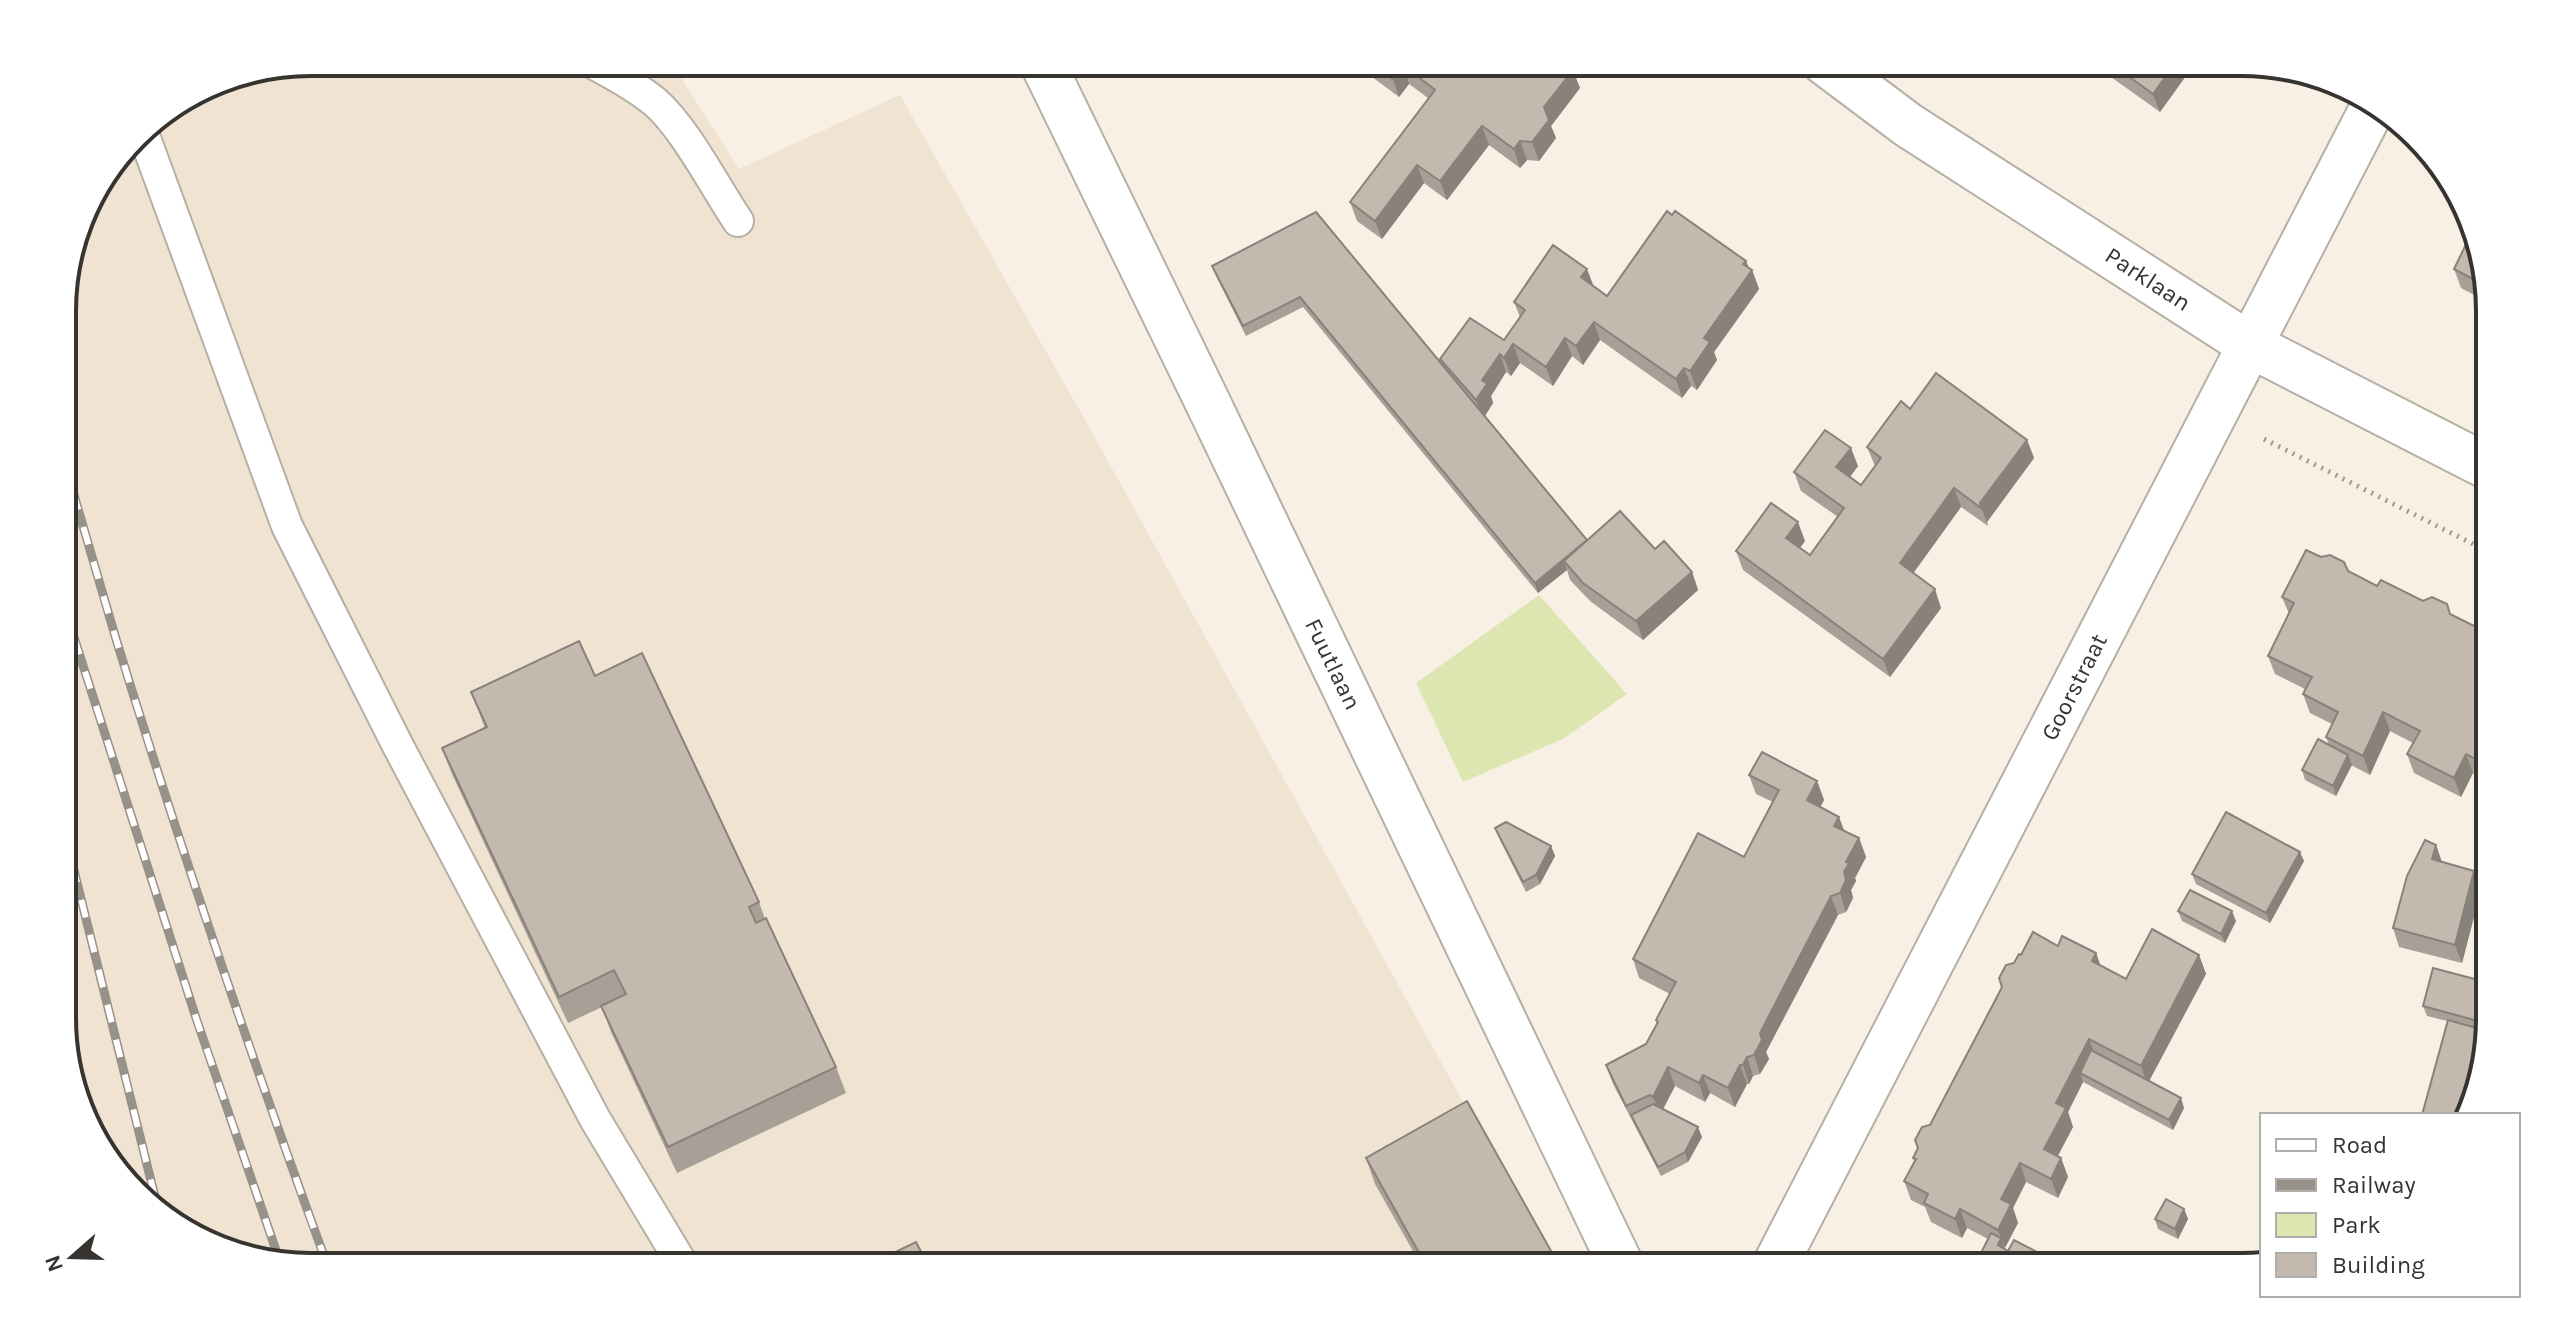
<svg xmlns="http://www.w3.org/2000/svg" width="2552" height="1329" viewBox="0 0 2552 1329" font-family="Karla,sans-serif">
<rect width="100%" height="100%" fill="#f8f0e5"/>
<!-- built -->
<path fill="#f0e3d2" d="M311 62H663L676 70 739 169 900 95 1084 418 1477 1127 1422 1267H311L201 1241 113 1169 64 1051 63 295 88 202 147 124 216 81Z"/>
<!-- green -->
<path fill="#dde6b1" d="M1539 595 1627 694 1563 739 1463 782 1416 683Z"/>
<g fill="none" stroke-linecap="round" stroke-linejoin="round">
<defs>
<g id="service">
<path d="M591 62C613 74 635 86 655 102 685 128 715 187 738 221"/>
<path d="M142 130 287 526 397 744 595 1119 684 1267"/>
</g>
<path id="minor" d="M1774 1267 2373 107"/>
<g id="tertiary">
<path d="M1042 62 1208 403 1622 1267"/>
<path d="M1824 62 1908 125 2250 345 2488 467"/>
</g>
</defs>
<!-- service casing -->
<use href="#service" stroke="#b6afa4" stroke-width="34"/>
<!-- minor casing -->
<use href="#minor" stroke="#b6afa4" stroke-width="48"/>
<!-- tertiary casing -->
<use href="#tertiary" stroke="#b6afa4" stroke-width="48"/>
<!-- path -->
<g stroke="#9f9992" stroke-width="5" stroke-dasharray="2 6" stroke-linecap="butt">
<path d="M2264 439 2489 552"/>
<path d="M2479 547 2489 531"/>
</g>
<!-- service -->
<use href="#service" stroke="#fff" stroke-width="30"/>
<!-- minor -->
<use href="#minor" stroke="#fff" stroke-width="44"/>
<!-- tertiary -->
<use href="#tertiary" stroke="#fff" stroke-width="44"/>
<defs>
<g id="rail">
<path d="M63 458C81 518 98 578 116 639 181 850 252 1059 328 1267"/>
<path d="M63 603 197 1021 279 1259"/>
<path d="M64 830 157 1205"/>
</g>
</defs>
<!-- rail casing -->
<use href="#rail" stroke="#97918a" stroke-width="9"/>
<!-- rail -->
<use href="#rail" stroke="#fff" stroke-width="6" stroke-dasharray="18" stroke-linecap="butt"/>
</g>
<!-- wall -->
<g fill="#a89f96">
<path d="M1352 62H1563L1580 88 1551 126 1556 138 1539 161 1527 160 1520 168 1489 145 1447 200 1424 183 1382 239 1357 221 1350 202 1428 98 1409 84 1399 97Z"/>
<path d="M2090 62H2209L2200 74 2188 73 2160 112Z"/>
<path d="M1316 212 1443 366 1440 359 1504 340 1520 317 1514 302 1593 286 1607 296 1746 261 1749 268 1752 270 1759 289 1714 352 1717 360 1697 390 1691 386 1682 398 1600 340 1583 365 1572 356 1553 386 1520 363 1511 376 1506 372 1491 396 1493 403 1485 416 1587 540 1655 549 1692 572 1698 590 1643 640 1590 601 1570 580 1567 570 1538 593 1303 307 1246 336 1216 276 1212 266Z"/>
<path d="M2454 269 2488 279V302L2461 288Z"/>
<path d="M1910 409 2027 440 2034 458 1987 522 1988 526 1961 507 1913 573 1941 608 1890 677 1743 570 1736 551 1805 541 1800 548 1810 555 1838 517 1801 491 1794 472 1858 466 1850 477 1861 485 1875 466 1867 447Z"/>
<path d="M2348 571 2377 586 2450 614 2482 630 2489 628V781L2473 773 2461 797 2414 773 2407 754 2413 743 2390 731 2370 775 2351 765 2336 796 2305 780 2302 770 2329 745 2326 737 2332 724 2310 713 2303 694 2305 689 2275 674 2268 656 2289 614 2282 597Z"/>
<path d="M595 676 759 902 765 919 836 1067 846 1093 677 1173 611 1032 602 1007 568 1023 452 774 442 748 485 728 471 692Z"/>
<path d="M1749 775 1817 781 1824 800 1820 807 1845 832 1859 838 1866 857 1855 878 1856 881 1851 890 1853 898 1846 912 1838 915 1766 1052 1769 1059 1760 1074 1753 1076 1749 1084H1747L1735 1107 1710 1093 1705 1102 1675 1086 1663 1109 1702 1137 1688 1162 1661 1176 1613 1084 1606 1065 1646 1044 1657 1023 1656 1020 1670 994 1639 978 1633 959 1744 857 1773 802 1756 794Z"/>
<path d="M1495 828 1551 846 1555 856 1540 884 1526 892 1499 838Z"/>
<path d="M2436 845 2442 862 2481 890 2462 963 2399 947 2393 928Z"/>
<path d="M2304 861 2270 923 2196 884 2192 874Z"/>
<path d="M2178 911 2236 921 2225 943 2182 921Z"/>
<path d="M2058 946 2096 953 2100 966 2126 979 2199 955 2206 974 2149 1081 2184 1108 2173 1130 2083 1082 2068 1112 2073 1127 2058 1156 2061 1158 2068 1177 2058 1198 2026 1182 2013 1208 2018 1223 2004 1249 2008 1251 2056 1262 2057 1267H1974L1988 1239 1967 1228 1962 1238 1931 1222 1925 1207 1911 1200 1904 1181 1914 1161 1913 1158 2014 963 2021 955Z"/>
<path d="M2423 1006 2490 1018 2467 1115 2447 1021 2427 1016Z"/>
<path d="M1366 1158 1560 1267H1422L1375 1184Z"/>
<path d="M2184 1209 2188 1219 2178 1239 2158 1229 2155 1219Z"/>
</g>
<!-- shaded-wall -->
<g fill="#88827a">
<path d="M2176 62H2184L2188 73 2160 112 2153 94Z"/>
<path d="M2196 62H2209L2200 74Z"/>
<path d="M1403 65 1409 84 1399 97 1393 79Z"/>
<path d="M1573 70 1580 88 1551 126 1556 138 1539 161 1532 142 1544 107Z"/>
<path d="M1482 126 1489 145 1447 200 1440 181Z"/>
<path d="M1520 141 1527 160 1520 168 1514 149Z"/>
<path d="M1417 165 1424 183 1382 239 1375 221Z"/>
<path d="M1746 261 1750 273 1752 270 1759 289 1714 352 1717 360 1697 390 1690 371 1704 338 1743 264Z"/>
<path d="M1587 269 1594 287 1581 277Z"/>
<path d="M1594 322 1600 340 1583 365 1576 346Z"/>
<path d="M1565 338 1572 356 1553 386 1546 367Z"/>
<path d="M1513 344 1520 363 1511 376 1504 358Z"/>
<path d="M1500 354 1506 372 1491 396 1493 403 1483 419 1476 400 1482 380Z"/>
<path d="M1684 368 1691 386 1682 398 1676 379Z"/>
<path d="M2027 440 2034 458 1987 522 1988 526 1980 503Z"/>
<path d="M1851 448 1858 466 1843 486 1836 467Z"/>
<path d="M1954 488 1961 507 1907 582 1900 563Z"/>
<path d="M1798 522 1805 541 1793 557 1786 538Z"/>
<path d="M1587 540 1564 561 1567 570 1538 593 1535 583Z"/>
<path d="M1692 572 1698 590 1643 640 1636 621Z"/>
<path d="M1935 589 1941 608 1890 677 1883 659Z"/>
<path d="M2383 712 2390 731 2370 775 2363 756Z"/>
<path d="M2466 754 2473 773 2461 797 2454 778Z"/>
<path d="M2348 755 2352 765 2336 796 2333 786Z"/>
<path d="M1817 781 1824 800 1814 819 1807 800Z"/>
<path d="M1839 817 1846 835 1834 826Z"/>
<path d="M1859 838 1866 857 1855 878 1856 881 1851 890 1853 898 1846 912 1840 893 1846 862Z"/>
<path d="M2436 845 2442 863 2432 859Z"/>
<path d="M1551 846 1555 856 1540 884 1536 875Z"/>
<path d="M2300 852 2304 861 2270 923 2266 913Z"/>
<path d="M2474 871 2481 890 2462 963 2455 945Z"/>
<path d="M1831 896 1838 915 1766 1052 1769 1059 1760 1074 1754 1055 1760 1033Z"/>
<path d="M2232 911 2236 921 2225 943 2221 934Z"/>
<path d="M2096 953 2103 972 2092 961Z"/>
<path d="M2199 955 2206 974 2147 1085 2141 1066Z"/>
<path d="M2089 1039 2096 1058 2080 1073 2083 1082 2068 1112 2073 1127 2051 1168 2044 1149 2056 1103Z"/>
<path d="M1747 1057 1753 1076 1749 1084 1743 1065Z"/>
<path d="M1740 1065 1747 1084 1735 1107 1728 1088Z"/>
<path d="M1668 1067 1675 1086 1660 1115 1653 1097Z"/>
<path d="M1703 1075 1710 1093 1705 1102 1699 1083Z"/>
<path d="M2181 1098 2184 1108 2173 1130 2169 1120Z"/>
<path d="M1698 1127 1702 1137 1688 1162 1685 1152Z"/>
<path d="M2061 1158 2068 1177 2058 1198 2051 1179Z"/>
<path d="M2020 1163 2026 1182 2013 1208 2018 1223 2005 1248 1998 1230 2001 1199Z"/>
<path d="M1960 1209 1967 1228 1962 1238 1955 1219Z"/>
<path d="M2184 1209 2188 1219 2178 1239 2175 1229Z"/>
<path d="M2001 1238 2004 1248 2001 1255 1998 1245Z"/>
</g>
<!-- building -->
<g fill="#c3b9af" stroke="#88827a" stroke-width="2">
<path d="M1370 62H1563L1573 70 1544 107 1549 120 1532 142 1520 141 1514 149 1482 126 1440 181 1417 165 1375 221 1350 202 1435 90 1403 65 1393 79Z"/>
<path d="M2109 62H2176L2153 94Z"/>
<path d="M1667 211 1672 215 1675 211 1746 261 1743 264 1752 270 1704 338 1710 342 1690 371 1684 368 1676 379 1594 322 1576 346 1565 338 1546 367 1513 344 1504 358 1500 354 1482 380 1487 384 1476 400 1440 359 1470 318 1504 340 1525 310 1514 302 1553 245 1587 269 1581 277 1607 296Z"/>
<path d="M1316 212 1587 540 1535 583 1300 297 1243 326 1212 266Z"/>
<path d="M2471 234 2488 279V287L2454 269Z"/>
<path d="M1936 373 2027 440 1980 503 1981 508 1954 488 1900 563 1935 589 1883 659 1736 551 1771 503 1798 522 1786 538 1810 555 1844 508 1794 472 1825 430 1851 448 1836 467 1861 485 1881 458 1867 447 1901 401 1910 409Z"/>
<path d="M1620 511 1655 549 1664 541 1692 572 1636 621 1583 583 1564 561Z"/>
<path d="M2306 550 2321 557 2330 555 2344 562 2348 571 2377 586 2381 580 2423 601 2432 597 2447 604 2450 614 2482 630 2489 628V766L2466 754 2454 778 2407 754 2420 731 2383 712 2363 756 2326 737 2338 712 2303 694 2312 677 2268 656 2294 603 2282 597Z"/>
<path d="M579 641 595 676 642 653 759 902 749 907 756 923 766 918 836 1067 668 1147 601 1006 626 994 614 970 559 997 442 748 487 727 471 692Z"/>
<path d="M2318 739 2348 755 2333 786 2302 770Z"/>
<path d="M1762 752 1817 781 1807 800 1839 817 1834 826 1859 838 1846 862 1849 863 1844 872 1846 880 1840 893 1831 896 1760 1033 1762 1040 1754 1055 1747 1057 1743 1065H1740L1728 1088 1703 1075 1699 1083 1668 1067 1653 1097 1650 1095 1626 1106 1606 1065 1646 1044 1658 1022 1656 1020 1676 982 1633 959 1698 833 1744 857 1779 790 1749 775Z"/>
<path d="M2226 812 2300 852 2266 913 2192 874Z"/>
<path d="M1506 822 1551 846 1536 875 1523 882 1495 828Z"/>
<path d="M2425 840 2436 845 2432 859 2474 871 2455 945 2393 928 2407 876Z"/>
<path d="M2190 890 2232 911 2221 934 2178 911Z"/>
<path d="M2152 929 2199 955 2141 1066 2089 1039 2056 1103 2066 1108 2044 1149 2061 1158 2051 1179 2020 1163 2001 1199 2011 1204 1998 1230 1960 1209 1955 1219 1924 1203 1928 1194 1904 1181 1916 1159 1913 1158 1918 1148 1915 1140 1922 1127 1930 1125 1999 993 2002 987 1999 978 2006 965 2014 963 2019 954 2021 955 2033 932 2058 946 2062 936 2096 953 2092 961 2126 979Z"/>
<path d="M2433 968 2490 983V1018L2489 1024 2423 1006Z"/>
<path d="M2448 1020 2487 1031 2467 1115H2422Z"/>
<path d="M2091 1050 2181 1098 2169 1120 2080 1073Z"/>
<path d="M1467 1101 1560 1267H1427L1366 1158Z"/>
<path d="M1653 1104 1698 1127 1685 1152 1658 1167 1631 1115Z"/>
<path d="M2166 1199 2184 1209 2175 1229 2155 1219Z"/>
<path d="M1991 1233 2001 1238 1998 1245 2008 1251 2014 1240 2056 1262 2053 1267H1974Z"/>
<path d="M916 1242 929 1267H864Z"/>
</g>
<g text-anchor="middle" stroke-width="6" stroke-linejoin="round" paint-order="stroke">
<!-- street labels -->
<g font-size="24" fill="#373430" stroke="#fff">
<text transform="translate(2148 279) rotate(33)" y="8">Parklaan</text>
<text transform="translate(1333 664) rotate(64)" y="8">Fuutlaan</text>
<text transform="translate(2074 687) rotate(-63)" y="8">Goorstraat</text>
</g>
</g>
<!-- crop -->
<path d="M0 0H2552V1329H0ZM311 76H2241A235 235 0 0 1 2476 311V1018A235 235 0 0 1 2241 1253H311A235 235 0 0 1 76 1018V311A235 235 0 0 1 311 76Z" fill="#fff" fill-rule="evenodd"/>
<path fill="none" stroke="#373430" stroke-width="4" d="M311 76H2241A235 235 0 0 1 2476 311V1018A235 235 0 0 1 2241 1253H311A235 235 0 0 1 76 1018V311A235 235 0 0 1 311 76Z"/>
<!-- legend -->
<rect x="2260" y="1113" width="260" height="184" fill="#ffffff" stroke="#afaeac" stroke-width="2"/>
<rect x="2276" y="1139" width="40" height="12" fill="#ffffff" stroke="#afaeac" stroke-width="2"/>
<text x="2332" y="1153" font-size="24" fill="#373430">Road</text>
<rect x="2276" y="1179" width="40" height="12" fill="#97918a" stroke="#afaeac" stroke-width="2"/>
<text x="2332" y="1193" font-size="24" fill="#373430">Railway</text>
<rect x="2276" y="1213" width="40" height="24" fill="#dde6b1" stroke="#afaeac" stroke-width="2"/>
<text x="2332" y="1233" font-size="24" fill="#373430">Park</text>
<rect x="2276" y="1253" width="40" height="24" fill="#c3b9af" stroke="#afaeac" stroke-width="2"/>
<text x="2332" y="1273" font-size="24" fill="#373430">Building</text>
<!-- north arrow -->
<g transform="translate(72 1257) rotate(250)" stroke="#ffffff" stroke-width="6" paint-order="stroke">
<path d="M0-6L14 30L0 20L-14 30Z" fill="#373430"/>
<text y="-12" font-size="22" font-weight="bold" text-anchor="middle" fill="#373430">N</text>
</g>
</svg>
